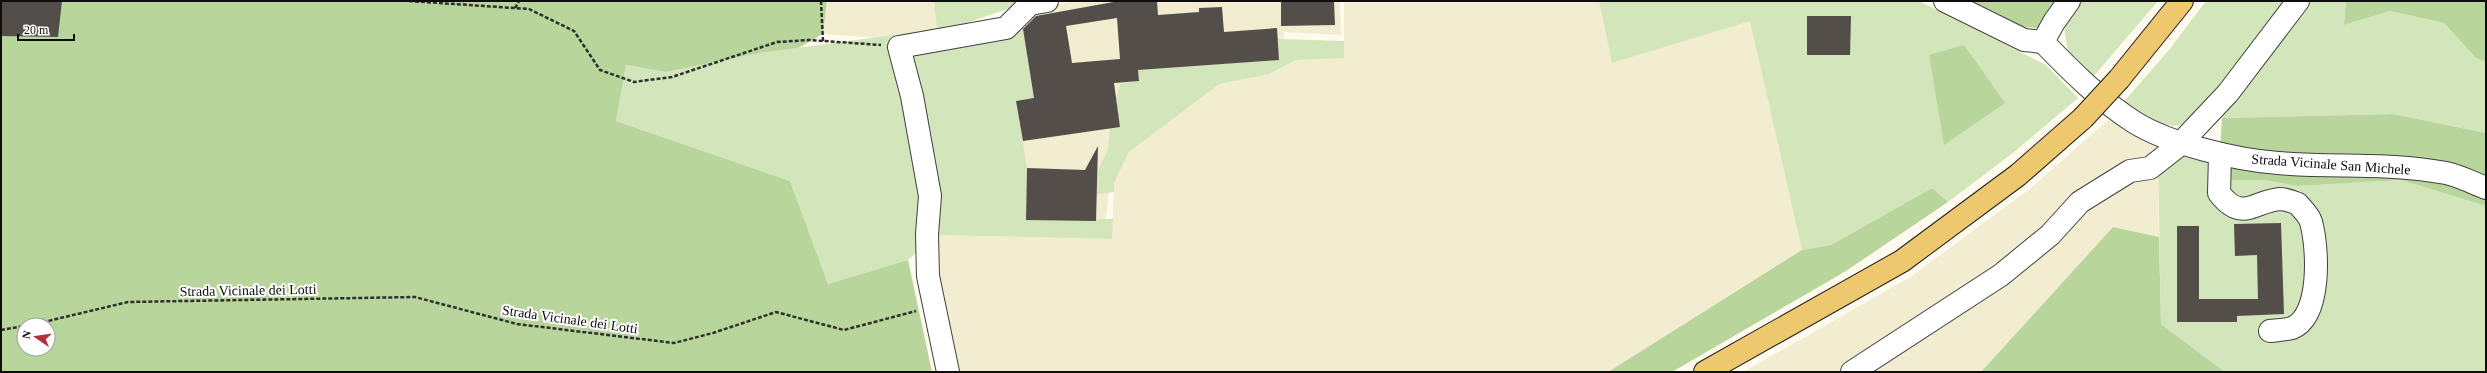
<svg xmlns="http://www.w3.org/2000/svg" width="2487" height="373" viewBox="0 0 2487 373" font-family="Georgia,serif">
<rect width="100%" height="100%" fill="#fefaee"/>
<!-- farmland -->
<g fill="#f2edd0">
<path d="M827 1H934L938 29 878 38 823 34Z"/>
<path d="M1075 1H1340L1341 35 1284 32 1285 62 1269 74 1296 60 1344 58V1H1599L1612 63 1750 20 1802 250 1608 372H958L937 277 936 235 1112 239 1114 183 1129 152 1115 141 1105 227 939 228 1007 42 1032 10Z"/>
<path d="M2108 120 2157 144 2159 237 2113 227 1981 372H1743L1909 278 2031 188Z"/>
</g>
<!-- green -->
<g fill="#d3e5ba">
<path d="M934 1H1031L957 26 1021 17 1034 98 1016 101 1027 168 1026 220 1113 219 1112 239 936 235 908 260 828 284 790 181 616 121 626 65 666 72 760 53 937 29Z"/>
<path d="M1599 1H1919L2046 65 2078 98 2014 152 1948 202 1932 188 1831 245 1802 250 1750 21 1612 63Z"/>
<path d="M2081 1H2158L2093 77 2068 53 2064 27Z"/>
<path d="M2206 1H2346L2344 25 2390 11 2444 23 2476 58 2486 62V133L2393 114 2222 118 2174 126 2152 122 2122 104 2169 50Z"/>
<path d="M1278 39 1344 41V58L1296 60 1269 74 1219 84 1129 152 1114 183V192L1097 194 1098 170 1108 150 1110 128 1120 127 1116 98 1121 83 1139 81 1138 70 1279 60Z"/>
<path d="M2178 146 2219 160 2224 180H2264L2297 186 2401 180 2486 206V372H2225L2161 324 2158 162Z"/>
</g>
<!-- forest -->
<g fill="#b8d59b" fill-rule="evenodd">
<path d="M1 1H827L823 34 798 48 760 53 666 72 626 65 616 121 790 181 828 284 908 260 932 372H1ZM24 325H48V349H24Z"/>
<path d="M1959 1H2057L2038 28 2019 27Z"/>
<path d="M2346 1H2486V62L2476 58 2444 23 2390 11 2344 25Z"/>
<path d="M1964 45 2005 103 1944 145 1929 55Z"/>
<path d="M2393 114 2486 133V206L2401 180 2297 186 2264 180H2224L2219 167 2222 118Z"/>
<path d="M1932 188 1948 202 1846 271 1672 372H1608L1802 250 1831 245Z"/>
<path d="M2113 227 2159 237 2161 324 2225 372H1981Z"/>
</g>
<!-- building -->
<g fill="#544e4a" fill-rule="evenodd">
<path d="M1 1H62L58 37 1 36Z"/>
<path d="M1119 1H1157L1158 15 1199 12V8L1222 7 1224 32 1277 28 1279 60 1138 70 1139 81 1114 83 1120 127 1023 141 1016 101 1034 98 1023 29 1036 16ZM1117 18 1120 59 1072 63 1066 26Z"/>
<path d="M1281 1H1334L1335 25 1281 26Z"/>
<path d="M1807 16H1851L1850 55H1807Z"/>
<path d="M1098 146 1096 221 1026 220 1027 168 1085 170Z"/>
<path d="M2281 223 2284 314 2237 316V322H2177V226H2199V299H2258L2257 255 2235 256 2234 224Z"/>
</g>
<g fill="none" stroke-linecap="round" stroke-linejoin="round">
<defs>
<g id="minor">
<path d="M1945 1 2024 40 2043 42"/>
<path d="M2069 1 2054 22 2043 42C2070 70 2101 101 2134 122 2169 144 2237 160 2278 163 2336 168 2388 162 2446 173 2460 176 2473 183 2486 188"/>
<path d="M2220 155 2219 193C2242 223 2254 201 2280 199 2286 199 2293 202 2298 204 2302 209 2309 215 2311 222 2318 247 2322 316 2292 328 2285 330 2277 330 2270 331"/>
<path d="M948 372 928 276 927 234 930 196 912 96 899 47 1006 28 1030 4 1047 1"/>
<path d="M1852 372 2001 275 2050 235 2080 202 2130 171 2150 168 2178 146 2228 93 2298 1"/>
</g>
<g id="major">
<path d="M2119 79 2182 1"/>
<path d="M1705 372 1902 261 2018 175 2083 118"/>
</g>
</defs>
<!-- minor casing -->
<use href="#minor" stroke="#404040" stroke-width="24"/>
<!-- major casing -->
<use href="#major" stroke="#1e1e1e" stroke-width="24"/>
<!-- path -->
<g stroke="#2f2f2f" stroke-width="2.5" stroke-dasharray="4 2" stroke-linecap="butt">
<path d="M409 1 529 9 574 31 600 70 634 82 672 77 777 42 809 40 881 45"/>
<path d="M821 1 823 41"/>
<path d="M515 8 519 1"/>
<path d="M31 325 128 302 415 297 517 324 674 343 713 333 776 312 844 330 916 311"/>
<path d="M1 330 24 326"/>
</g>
<!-- minor -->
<use href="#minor" stroke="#fff" stroke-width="22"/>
<!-- major -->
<use href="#major" stroke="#edc86e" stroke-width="22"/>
<defs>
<path id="major-bridge" d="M2083 118 2119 79"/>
</defs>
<!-- major-bridge casing -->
<use href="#major-bridge" stroke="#1e1e1e" stroke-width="24" stroke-linecap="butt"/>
<!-- major-bridge -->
<use href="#major-bridge" stroke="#edc86e" stroke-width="22"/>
</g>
<g text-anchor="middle" stroke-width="4" stroke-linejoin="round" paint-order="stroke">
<!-- street labels -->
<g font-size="14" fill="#0d0d0d" stroke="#fff">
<text transform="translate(2331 164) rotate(4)" y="5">Strada Vicinale San Michele</text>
<text transform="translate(248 290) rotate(-1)" y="5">Strada Vicinale dei Lotti</text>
<text transform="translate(570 319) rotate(8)" y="5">Strada Vicinale dei Lotti</text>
</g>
</g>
<!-- border -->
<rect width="2487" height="373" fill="none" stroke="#0d0d0d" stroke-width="4"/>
<!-- north arrow -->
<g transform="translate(36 337) rotate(283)"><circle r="19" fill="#ffffff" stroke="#9e9e9e"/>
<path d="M0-3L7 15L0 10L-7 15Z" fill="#b1303d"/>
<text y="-6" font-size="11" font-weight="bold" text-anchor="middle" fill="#0d0d0d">N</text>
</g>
<!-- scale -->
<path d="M18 34v6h56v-6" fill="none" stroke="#0d0d0d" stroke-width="2"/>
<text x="24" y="34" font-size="12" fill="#0d0d0d" stroke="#ffffff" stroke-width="3" paint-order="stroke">20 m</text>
</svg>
